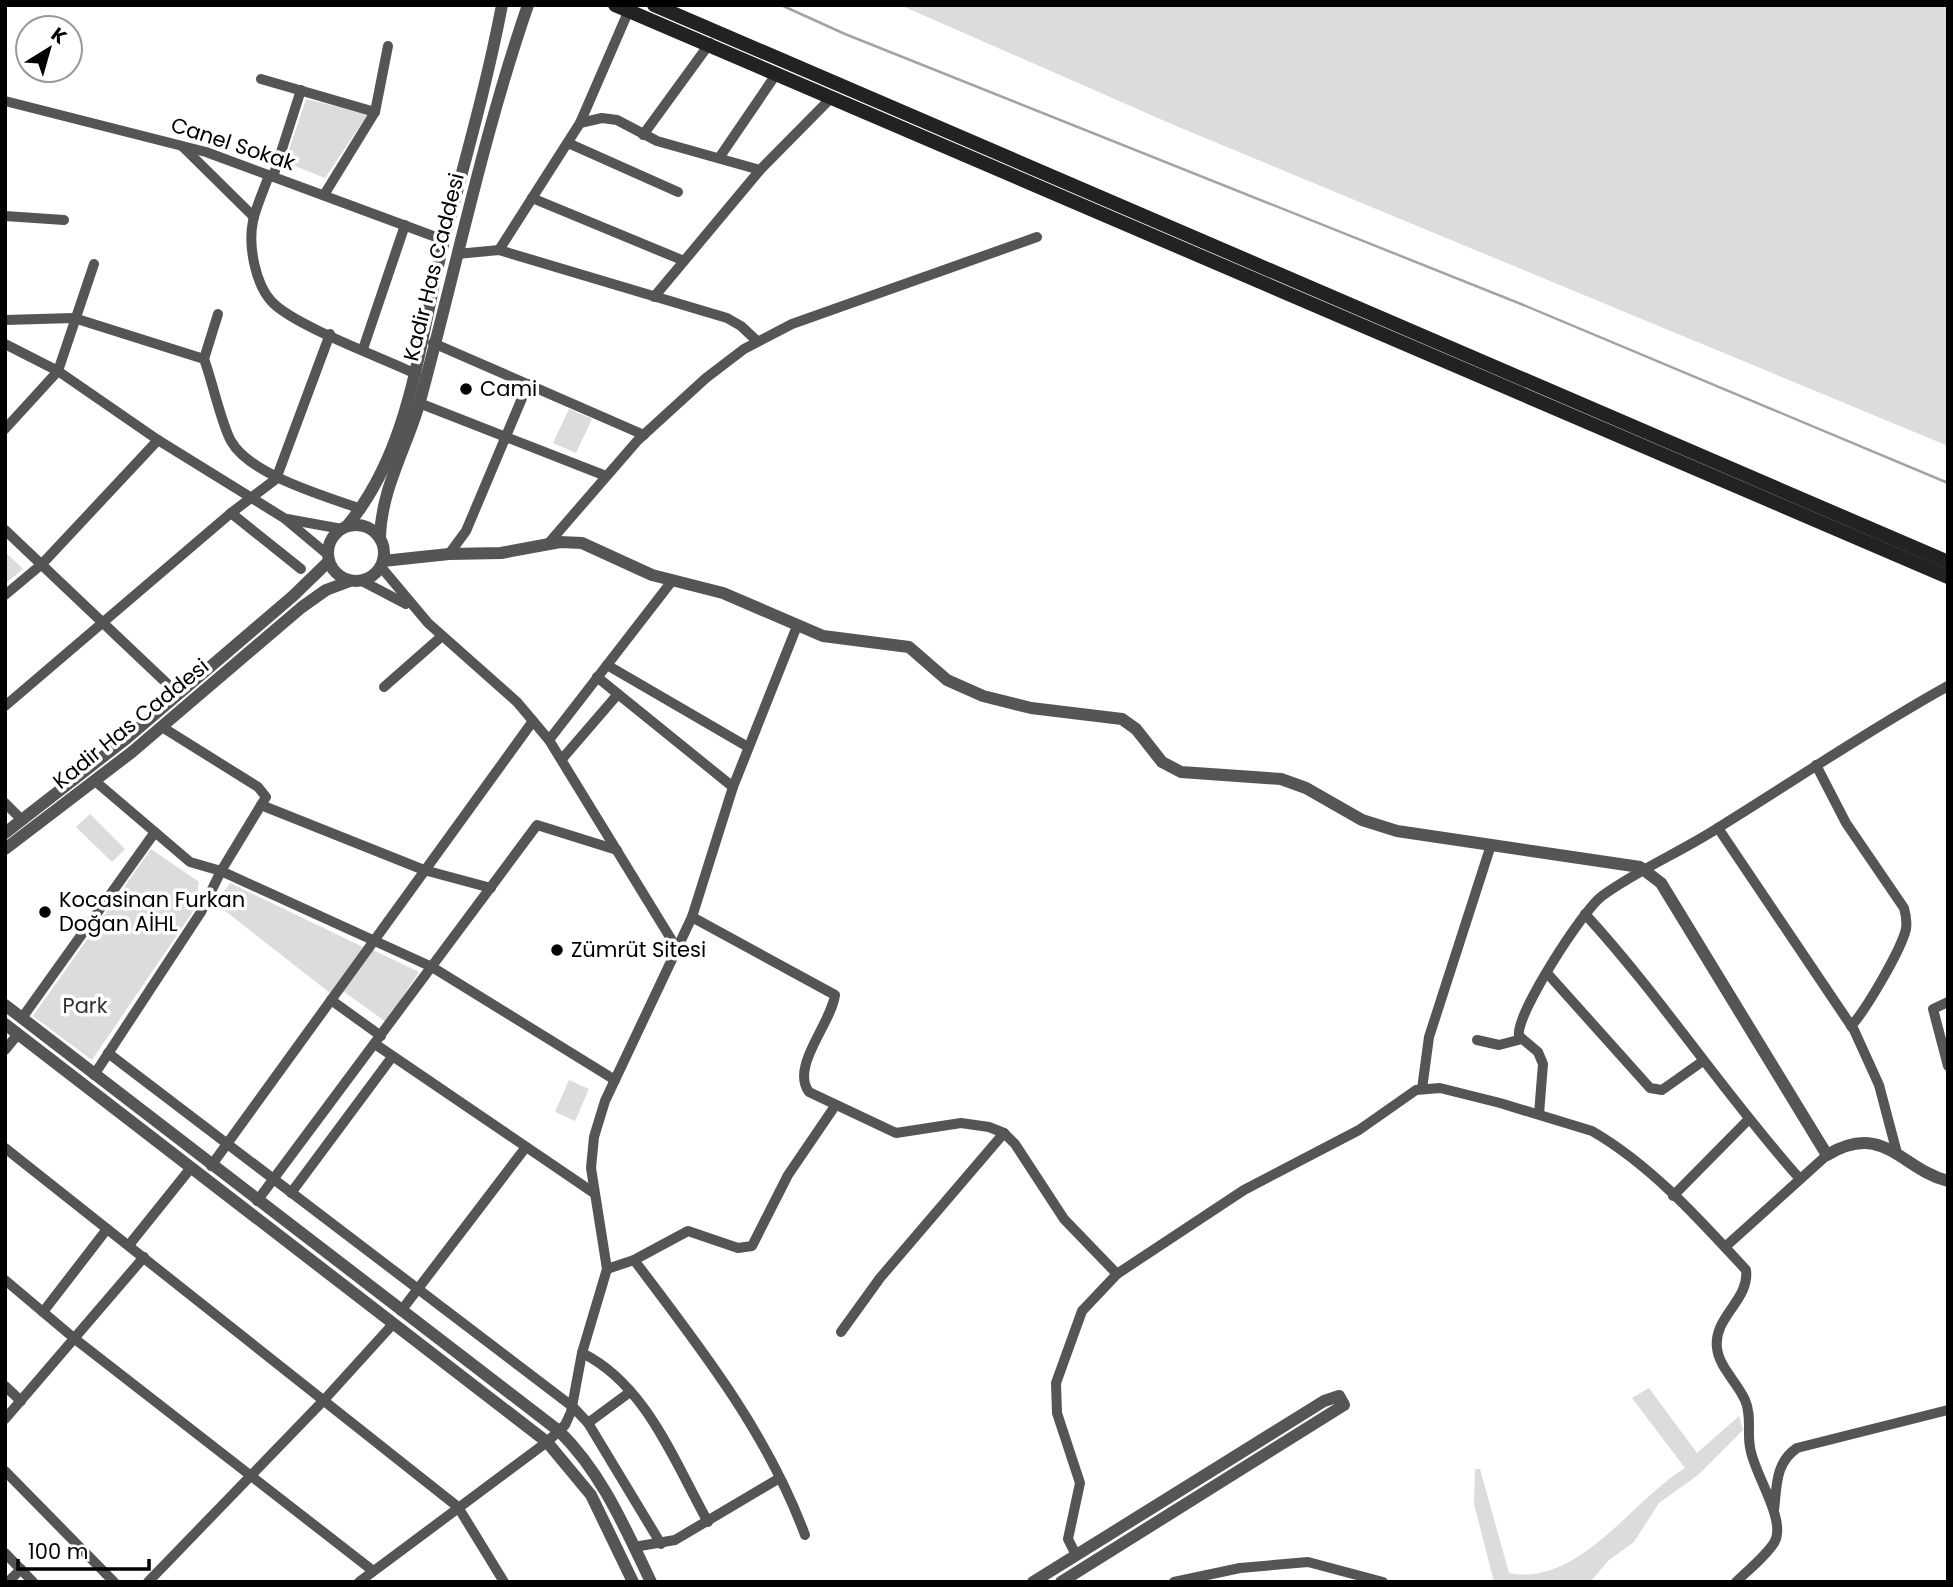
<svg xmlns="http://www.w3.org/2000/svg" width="1953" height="1587" viewBox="0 0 1953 1587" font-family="Poppins,sans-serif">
<rect width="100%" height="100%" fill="#fff"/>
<!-- green -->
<g fill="#dcdcdc">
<path d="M900 5H1948V446L1176 126Z"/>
<path d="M306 99 368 114 325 178 285 162Z"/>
<path d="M569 409 592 419 576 453 553 443Z"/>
<path d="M5 552 23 569 5 584Z"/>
<path d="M90 814 125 849 112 862 76 827Z"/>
<path d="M151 849 199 882 194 910 92 1060 33 1016Z"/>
<path d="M230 883 363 947 330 993 215 903Z"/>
<path d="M373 950 419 972 386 1022 343 991Z"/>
<path d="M569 1080 589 1089 575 1121 555 1112Z"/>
<path d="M1649 1388 1697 1453 1739 1416 1743 1430 1698 1475 1659 1503 1634 1542 1609 1560 1590 1582H1494L1474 1504 1475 1469H1480L1509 1573C1579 1587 1632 1500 1685 1468L1632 1398Z"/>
</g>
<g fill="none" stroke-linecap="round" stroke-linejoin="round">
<!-- stream -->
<path stroke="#a3a3a3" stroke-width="2.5" d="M781 5 845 34 1521 304 1948 483"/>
<!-- minor -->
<g stroke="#555" stroke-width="10">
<path d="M261 79 375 112"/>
<path d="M5 101 206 152 444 240"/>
<path d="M580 123 602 118 617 120 657 141 760 170"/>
<path d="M643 135 710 43"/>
<path d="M568 143 678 192"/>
<path d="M183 147 254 217"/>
<path d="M719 158 777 73"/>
<path d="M269 175C264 190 256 206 253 221 248 245 255 284 272 302 295 326 383 358 416 374"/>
<path d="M273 177 301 90"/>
<path d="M324 195 375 112 388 46"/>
<path d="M532 198 682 260"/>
<path d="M5 216 64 220"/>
<path d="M499 250 580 123 629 10"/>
<path d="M457 254 499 250 727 318 741 326 757 341"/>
<path d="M654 297 760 170 832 97"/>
<path d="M5 320 74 318 204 359C212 380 221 423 231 441 250 475 325 496 361 509"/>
<path d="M433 343 644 435"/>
<path d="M5 344 58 371 158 440 284 518 327 554"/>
<path d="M363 349 405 225"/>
<path d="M204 359 218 314"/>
<path d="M419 403 606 476"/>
<path d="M5 429 58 371 94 264"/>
<path d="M231 513 301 569"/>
<path d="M287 519 342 529"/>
<path d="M5 530 178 694"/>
<path d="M547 545 638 440 706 378 744 349 792 324 1037 237"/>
<path d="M449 554 466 531 528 384"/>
<path d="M381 567 428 623 517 702 549 740 676 947"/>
<path d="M362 581 406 604"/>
<path d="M5 595 42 564 158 440"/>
<path d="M607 665 748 747"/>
<path d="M597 677 733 787"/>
<path d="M384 687 442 636"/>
<path d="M5 706 231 513 276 479 330 334"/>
<path d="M549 740 672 581"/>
<path d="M562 759 618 694"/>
<path d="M1816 765 1846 823 1904 908C1906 915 1907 922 1906 929 1901 950 1866 1010 1851 1026"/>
<path d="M95 781 190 862 221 871 432 967 615 1080"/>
<path d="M5 803 22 820"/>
<path d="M261 805 424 870 491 888"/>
<path d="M1718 828 1854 1030 1879 1085 1897 1153"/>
<path d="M1585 914C1662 998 1724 1094 1800 1179"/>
<path d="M692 917 835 995C831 1024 790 1067 809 1092L896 1133 961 1123 989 1127 1004 1133 1015 1144 1064 1219 1117 1274"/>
<path d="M1547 973 1650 1088 1662 1090 1703 1061"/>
<path d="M331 1000 381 1036"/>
<path d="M1948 1002 1933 1009 1948 1066"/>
<path d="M22 1018 155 832"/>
<path d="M1477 1040 1499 1045 1522 1039"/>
<path d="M375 1044 594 1193"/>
<path d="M5 1050 18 1034"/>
<path d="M108 1053 573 1407 588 1423 661 1544"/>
<path d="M94 1075 201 912 221 871 266 797 258 787 162 727"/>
<path d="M1422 1089 1429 1037 1491 845"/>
<path d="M1539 1114 1543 1064 1538 1052 1519 1036C1515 1015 1583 910 1602 896 1639 869 1683 851 1721 826 1797 779 1870 729 1948 686"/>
<path d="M5 1148 458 1507 504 1582"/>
<path d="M211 1166 533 721"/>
<path d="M291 1193 392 1057"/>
<path d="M1673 1196 1748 1120"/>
<path d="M257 1201 537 825 617 850"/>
<path d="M129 1245 190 1169"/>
<path d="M1725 1247 1827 1155"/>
<path d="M634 1260C699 1346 767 1432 805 1535"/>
<path d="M607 1269 634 1260 688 1231 738 1248 752 1246 788 1175 835 1106"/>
<path d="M5 1280 75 1339 372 1570"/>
<path d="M401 1311 526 1147"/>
<path d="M43 1312 107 1229"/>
<path d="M841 1332 880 1278 1004 1133"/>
<path d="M582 1353C646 1384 675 1463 708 1522"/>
<path d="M5 1386 21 1401"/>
<path d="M5 1419 144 1257"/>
<path d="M588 1423 630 1392"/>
<path d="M5 1471 114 1582"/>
<path d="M1774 1510C1777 1486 1775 1463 1797 1448L1948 1410"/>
<path d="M634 1547 675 1540 778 1479"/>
<path d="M5 1553 33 1582"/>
<path d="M1076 1555 1068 1539 1080 1483 1057 1413 1056 1383 1082 1311 1117 1274 1244 1190 1359 1130 1416 1090 1440 1088 1500 1103 1592 1131C1651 1165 1700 1220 1746 1270 1750 1300 1713 1317 1717 1348 1719 1367 1737 1382 1745 1400 1752 1416 1747 1431 1750 1447 1753 1473 1788 1521 1774 1543 1764 1558 1748 1570 1736 1582"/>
<path d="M8 1582 21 1569"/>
<path d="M148 1582 324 1400 393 1324"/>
<path d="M359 1582 547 1442 565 1425 571 1412 582 1353 607 1269 591 1168 594 1137 605 1101 692 917 733 787 797 626"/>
<path d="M1174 1582 1240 1568 1308 1562 1383 1582"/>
</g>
<!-- tertiary -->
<g stroke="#555" stroke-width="12">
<circle cx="356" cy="553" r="28"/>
<path d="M347 526C414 445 419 335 445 237 465 160 487 84 502 5"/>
<path d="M380 538C381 489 407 447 420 401 456 269 483 135 528 5"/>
<path d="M383 561 449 554 501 553 560 542 582 543 652 575 723 593 823 636 909 647 947 680 983 696 1031 708 1122 719 1136 729 1162 762 1181 772 1281 779 1306 788 1362 820 1397 831 1640 867 1661 883 1827 1155C1884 1121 1901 1169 1948 1181"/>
<path d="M5 833 127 738 293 596 329 561"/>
<path d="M5 849 132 752 302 607 326 590 350 581"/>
<path d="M5 1005 559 1431C602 1473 625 1528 651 1582"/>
<path d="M5 1024 547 1442 591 1495 633 1582"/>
<path d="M1033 1582 1324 1401 1339 1396 1344 1405 1061 1582"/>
</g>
<!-- secondary -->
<g stroke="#222" stroke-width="14">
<path d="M615 5 1948 577"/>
<path d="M654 5 1948 562"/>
</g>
</g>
<!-- markers -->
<g fill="#000" stroke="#fff" stroke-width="2.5">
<circle cx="466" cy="389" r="7"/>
<circle cx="45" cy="912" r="7"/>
<circle cx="557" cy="950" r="7"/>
</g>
<g text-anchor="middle" stroke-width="7" stroke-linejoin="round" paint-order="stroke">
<!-- street labels -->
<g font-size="21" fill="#000" stroke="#fff">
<text transform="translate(233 144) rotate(18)" y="7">Canel Sokak</text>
<text transform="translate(434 267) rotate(-76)" y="7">Kadir Has Caddesi</text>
<text transform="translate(131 724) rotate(-39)" y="7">Kadir Has Caddesi</text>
</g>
<!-- poi labels -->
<g font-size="21" fill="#000" stroke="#fff" text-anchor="start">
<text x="480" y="396">Cami</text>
<text x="59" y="907">Kocasinan Furkan<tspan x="59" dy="24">Doğan AİHL</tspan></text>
<text x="571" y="957">Zümrüt Sitesi</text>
</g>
<!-- park labels -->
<g font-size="21" fill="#333" stroke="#fff">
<text x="85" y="1013">Park</text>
</g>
</g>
<!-- border -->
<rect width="1953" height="1587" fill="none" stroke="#000000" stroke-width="14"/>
<!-- north arrow -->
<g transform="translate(49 49) rotate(37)"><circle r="33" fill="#ffffff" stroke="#999999" stroke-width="2"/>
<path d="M0-5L12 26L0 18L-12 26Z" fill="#000000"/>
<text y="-10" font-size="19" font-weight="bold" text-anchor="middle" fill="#000000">K</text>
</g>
<!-- scale -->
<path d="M18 1559v10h131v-10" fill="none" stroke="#000000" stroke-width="3.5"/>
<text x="28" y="1559" font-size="21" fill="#000000" stroke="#ffffff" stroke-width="5" paint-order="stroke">100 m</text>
</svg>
